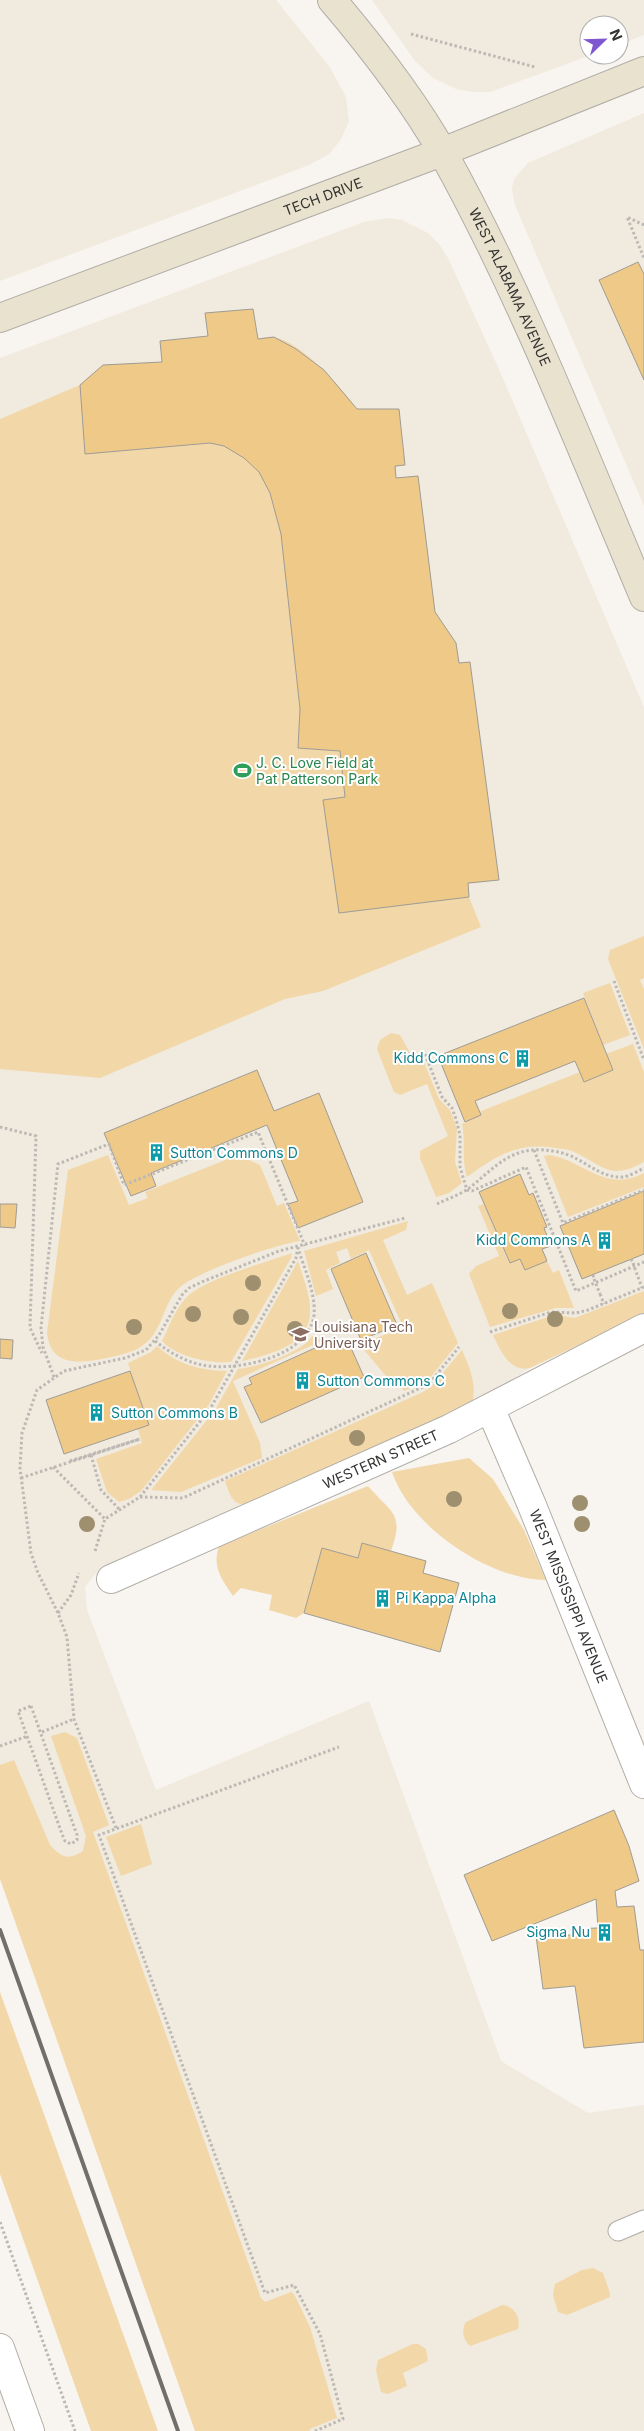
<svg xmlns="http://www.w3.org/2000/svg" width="644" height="2431" viewBox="0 0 644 2431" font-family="Inter,sans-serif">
<rect width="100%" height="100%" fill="#f8f4ef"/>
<!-- built -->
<g fill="#f1eade">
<path d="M0 0H276L329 66 346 97 349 121 340 141 329 154 309 165 0 281Z"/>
<path d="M372 0H644V35L619 45V25H589V55H591L490 92H473L456 89 433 78 415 61Z"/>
<path d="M644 113V506L515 205 512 189 514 179 528 163Z"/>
<path d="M389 218 402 220 428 233 439 244 448 258 498 367 644 707V1314L530 1368 472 1404 452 1414 100 1568 85 1587 87 1610 156 1790 369 1701 501 2061 588 2113 644 2105V2431H247L0 1772V358L364 222Z"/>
</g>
<!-- green -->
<g fill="#f2d7a9">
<path d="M253 309 258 339C262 338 269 336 273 337 302 342 340 386 357 409H399L405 465 396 466V478L418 476 435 612 456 643 459 663 470 662 499 880 468 884 469 897 481 927 323 991 285 999 100 1078 0 1069V419L80 385 103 365 162 362 160 341 208 336 205 313Z"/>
<path d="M644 936V978L640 980 644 989V1049L608 959 610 950Z"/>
<path d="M610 983 630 1035 603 1045 583 993Z"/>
<path d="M391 1033 400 1035 413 1058 421 1055 439 1099 450 1110 457 1129 455 1162 462 1183 449 1193 436 1197 420 1158V1151L448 1136 427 1084 400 1095 394 1092 377 1049 380 1040Z"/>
<path d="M633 1044 644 1072V1162C610 1181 604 1166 574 1152 569 1149 561 1149 555 1148 518 1142 497 1155 467 1177 461 1157 466 1143 462 1124L480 1115 479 1112 580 1072 584 1082 613 1070 606 1054Z"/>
<path d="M108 1155 129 1205 148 1198 145 1192 238 1155 260 1165 277 1206 284 1203 300 1241C274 1245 198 1271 179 1288 163 1303 163 1329 146 1343 136 1352 120 1355 107 1358 81 1363 51 1368 47 1333L68 1170Z"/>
<path d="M550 1155C586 1162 605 1193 644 1173V1187L568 1217 544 1156Z"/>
<path d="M484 1204 509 1263 520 1259 525 1270 547 1261 553 1273 559 1270 574 1308H556L490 1327 469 1274 476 1266 499 1256 478 1206Z"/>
<path d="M408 1221 406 1230 383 1240 407 1295 432 1283 458 1343 429 1379 404 1391 396 1380 386 1376 360 1345 403 1327 369 1250 351 1259 347 1248 336 1252 340 1263 326 1270 333 1289 316 1296 304 1251Z"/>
<path d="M292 1253 291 1258 231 1362C210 1364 177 1357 162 1341 170 1325 176 1306 190 1294 212 1277 264 1263 292 1253Z"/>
<path d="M298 1261C303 1277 310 1294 310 1310 312 1345 269 1355 242 1361Z"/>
<path d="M644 1291V1314L530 1368C510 1373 500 1350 493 1335L548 1317 557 1315 575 1318Z"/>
<path d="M312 1336 324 1340 233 1381 260 1443 262 1458 181 1492 151 1490 215 1410 238 1369C255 1368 304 1352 312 1336Z"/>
<path d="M157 1346C178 1365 199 1370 227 1371L208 1406 141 1491 129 1499 119 1502 107 1492 96 1459 142 1443 138 1429 147 1425 128 1363 151 1352Z"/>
<path d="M462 1350C470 1368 477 1384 472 1404L246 1504C232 1506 229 1492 225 1481L423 1392 431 1387Z"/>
<path d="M469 1458 493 1479 524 1530 546 1580C490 1580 410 1527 392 1472Z"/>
<path d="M368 1486C391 1513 405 1513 391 1551L362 1543 358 1558 322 1548 304 1613 296 1618 269 1610 272 1595 241 1588 233 1596C221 1578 212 1567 219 1546Z"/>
<path d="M65 1732 77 1738 109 1825 93 1832 261 2298 265 2302 291 2292 294 2294 310 2327 337 2418 310 2429V2431H195L0 1879V1765L14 1760 50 1845C61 1857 68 1861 83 1851L86 1836 51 1736Z"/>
<path d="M141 1824 152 1864 121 1876 106 1837Z"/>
<path d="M0 1992 158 2431H91L0 2174Z"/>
<path d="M593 2268 603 2273 610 2293V2297L567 2315 558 2312 553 2295 555 2284 582 2270Z"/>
<path d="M502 2305C514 2306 521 2317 518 2329L470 2346C463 2340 461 2329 466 2322Z"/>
<path d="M413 2344H418L426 2349 428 2361 403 2373 407 2386 388 2394 381 2392 376 2370 378 2360Z"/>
</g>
<!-- building -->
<g fill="#eec988" stroke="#9f9c96">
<path d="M638 262 644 274V380L599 280Z"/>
<path d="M253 309 258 339 274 337 296 349 324 370 357 409H399L405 465 395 466 396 478 418 476 435 612 456 643 459 663 470 662 499 880 468 883 469 897 339 913 323 800 345 797 340 751 298 748 300 709 281 534 270 493 259 472 244 458 224 446 210 443 85 454 80 385 103 365 162 362 160 341 208 336 205 313Z"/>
<path d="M584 998 613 1070 584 1082 575 1061 475 1101 481 1115 465 1122 438 1056Z"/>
<path d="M257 1070 274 1111 319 1093 363 1202 298 1228 288 1204 298 1201 267 1125 151 1173 156 1186 131 1196 104 1133Z"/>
<path d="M520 1174 529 1195 533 1193 547 1227 544 1228 551 1246 542 1249 547 1261 525 1270 520 1259 510 1263 479 1192Z"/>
<path d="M644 1191V1254L582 1279 560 1226Z"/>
<path d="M0 1204H17L15 1228 0 1227Z"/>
<path d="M366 1253 397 1325 361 1340 331 1269Z"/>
<path d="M337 1338 340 1342 347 1339 364 1377 261 1423 244 1387 252 1384 249 1378Z"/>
<path d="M0 1339 13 1340 12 1359 0 1358Z"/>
<path d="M130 1371 149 1425 64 1454 46 1400Z"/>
<path d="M362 1543 426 1561 423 1573 459 1583 440 1652 304 1613 322 1548 358 1558Z"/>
<path d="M614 1810 629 1846 639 1881 615 1891 617 1907 634 1906 640 1950H644V2042L584 2048 575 1986 543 1989 536 1936 572 1935 571 1929 598 1928 596 1899 492 1941 464 1875Z"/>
</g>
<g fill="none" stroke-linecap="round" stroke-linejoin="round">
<defs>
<path id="lane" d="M618 2231 644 2220"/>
<g id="street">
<path id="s1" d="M490 1408 531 1503 644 1784"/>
<path id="s2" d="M111 1579 449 1429 644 1328"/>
<path d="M0 2348 30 2431"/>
</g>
<g id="secondary">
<path id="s3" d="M332 0C371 46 413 100 443 153 522 295 581 448 644 597"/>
<path id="s4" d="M0 318 442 152 644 71"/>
</g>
</defs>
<!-- lane casing -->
<use href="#lane" stroke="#b1aea8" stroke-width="21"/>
<!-- street casing -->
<use href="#street" stroke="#b1aea8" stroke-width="30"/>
<!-- secondary casing -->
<use href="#secondary" stroke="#b1aea8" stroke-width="30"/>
<!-- path -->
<g stroke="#bcb9b5" stroke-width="3" stroke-dasharray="2.5 2.5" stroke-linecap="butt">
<path d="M411 34 535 67"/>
<path d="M644 225 627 217 644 258"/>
<path d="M614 981 644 1060"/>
<path d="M425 1054 442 1097 452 1108 456 1119 460 1135V1167L467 1190 472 1191 526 1167 576 1291 644 1262"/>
<path d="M0 1127 36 1136 30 1328 42 1353"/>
<path d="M534 1150 563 1223 644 1190"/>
<path d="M437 1204C447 1199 459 1195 468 1189 489 1173 505 1152 533 1150 547 1149 565 1152 577 1159 592 1167 605 1178 623 1177 630 1176 638 1171 644 1168"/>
<path d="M631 1259 633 1263"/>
<path d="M593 1275 594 1279"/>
<path d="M638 1277 642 1288"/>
<path d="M600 1294 604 1304"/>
<path d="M490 1332 551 1312 576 1313 588 1310 644 1287"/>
<path d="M155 1341C169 1352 184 1361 202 1365 236 1372 309 1357 314 1315 316 1293 304 1268 298 1248"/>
<path d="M54 1377 43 1347 41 1328 58 1164 109 1144 124 1185 258 1132 305 1246"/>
<path d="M91 1455 101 1490 120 1510"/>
<path d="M53 1467 105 1519"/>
<path d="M21 1478 140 1439"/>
<path d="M140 1497 183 1498 429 1384 459 1347"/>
<path d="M95 1551 105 1519 140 1497 210 1409 296 1258 298 1247"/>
<path d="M58 1613 71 1595 79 1573"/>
<path d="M31 1706 77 1835V1840L71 1844 65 1841 62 1834 18 1711Z"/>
<path d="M42 1732 74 1719"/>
<path d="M0 1746 28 1736"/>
<path d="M116 1828 74 1719 67 1637 58 1613 38 1573 31 1553 20 1468 22 1433 37 1390 64 1371 125 1358 146 1350 159 1335 182 1295 189 1288 204 1281 279 1251 405 1218"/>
<path d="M0 2222 75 2431"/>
<path d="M315 2431 343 2419 320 2334 294 2285 265 2293 99 1835 339 1747"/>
</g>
<!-- lane -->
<use href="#lane" stroke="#fff" stroke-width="19"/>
<!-- street -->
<use href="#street" stroke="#fff" stroke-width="28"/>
<!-- secondary -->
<use href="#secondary" stroke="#e9e2ce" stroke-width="28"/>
<!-- rail -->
<path stroke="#716e6c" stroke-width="4" d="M0 1930 178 2431"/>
<!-- path-bridge -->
<g stroke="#bcb9b5" stroke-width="3" stroke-dasharray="2.5 2.5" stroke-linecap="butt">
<path d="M633 1263 638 1277"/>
<path d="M594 1279 600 1294"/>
<path d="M70 1461 140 1439"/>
</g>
</g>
<!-- trees -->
<g fill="#9e8f6f">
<circle cx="253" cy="1283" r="8"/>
<circle cx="510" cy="1311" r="8"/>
<circle cx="193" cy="1314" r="8"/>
<circle cx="241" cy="1317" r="8"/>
<circle cx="555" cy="1319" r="8"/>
<circle cx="134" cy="1327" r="8"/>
<circle cx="295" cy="1329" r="8"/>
<circle cx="357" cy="1438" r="8"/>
<circle cx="454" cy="1499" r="8"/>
<circle cx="580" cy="1503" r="8"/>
<circle cx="87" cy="1524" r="8"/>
<circle cx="582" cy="1524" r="8"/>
</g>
<!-- icons -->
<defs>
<symbol id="stadium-bare" viewBox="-9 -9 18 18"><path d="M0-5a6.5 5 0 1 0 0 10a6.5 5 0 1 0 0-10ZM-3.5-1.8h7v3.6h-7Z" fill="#2e9e5b" stroke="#fff" stroke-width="2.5" paint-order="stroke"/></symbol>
<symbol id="building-bare" viewBox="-9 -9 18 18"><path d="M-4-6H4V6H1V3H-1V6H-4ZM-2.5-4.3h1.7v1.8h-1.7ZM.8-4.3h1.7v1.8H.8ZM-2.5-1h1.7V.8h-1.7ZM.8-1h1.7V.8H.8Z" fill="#0f9aa8" stroke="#fff" stroke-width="2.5" paint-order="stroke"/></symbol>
<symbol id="university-bare" viewBox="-9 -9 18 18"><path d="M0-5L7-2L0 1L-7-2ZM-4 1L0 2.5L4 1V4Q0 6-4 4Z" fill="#8d6e63" stroke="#fff" stroke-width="2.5" paint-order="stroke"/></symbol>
</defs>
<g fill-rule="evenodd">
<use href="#stadium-bare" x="230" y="758" width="25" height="25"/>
<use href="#building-bare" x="510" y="1046" width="25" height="25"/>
<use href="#building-bare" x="144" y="1140" width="25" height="25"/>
<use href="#building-bare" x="592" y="1228" width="25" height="25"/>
<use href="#university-bare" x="288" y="1322" width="25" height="25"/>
<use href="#building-bare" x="290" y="1368" width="25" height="25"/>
<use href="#building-bare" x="84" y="1400" width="25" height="25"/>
<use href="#building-bare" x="370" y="1586" width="25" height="25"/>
<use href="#building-bare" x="592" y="1920" width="25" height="25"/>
</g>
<g text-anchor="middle" stroke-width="4" stroke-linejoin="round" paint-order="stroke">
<!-- street labels -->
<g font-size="14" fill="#353331" stroke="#fff">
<text dy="5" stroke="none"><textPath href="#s4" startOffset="345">TECH DRIVE</textPath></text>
<text dy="5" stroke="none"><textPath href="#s3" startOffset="339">WEST ALABAMA AVENUE</textPath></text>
<text dy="5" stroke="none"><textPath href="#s2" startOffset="295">WESTERN STREET</textPath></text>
<text dy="5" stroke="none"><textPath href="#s1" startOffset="204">WEST MISSISSIPPI AVENUE</textPath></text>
</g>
<!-- leisure labels -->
<g font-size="14" fill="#27864d" stroke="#fff" text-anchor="start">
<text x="256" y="768">J. C. Love Field at<tspan x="256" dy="16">Pat Patterson Park</tspan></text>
</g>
<!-- culture labels -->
<g font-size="14" fill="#0d838f" stroke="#fff" text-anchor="start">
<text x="509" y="1063" text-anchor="end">Kidd Commons C</text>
<text x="170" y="1158">Sutton Commons D</text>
<text x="591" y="1245" text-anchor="end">Kidd Commons A</text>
<text x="317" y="1386">Sutton Commons C</text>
<text x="111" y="1418">Sutton Commons B</text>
<text x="396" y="1603">Pi Kappa Alpha</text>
<text x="590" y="1937" text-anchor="end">Sigma Nu</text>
</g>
<!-- education labels -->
<g font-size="14" fill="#785e54" stroke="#fff" text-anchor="start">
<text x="314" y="1332">Louisiana Tech<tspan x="314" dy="16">University</tspan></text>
</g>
</g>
<!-- north arrow -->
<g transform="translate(604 40) rotate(67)"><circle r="24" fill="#ffffff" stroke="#aeadad"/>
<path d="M0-4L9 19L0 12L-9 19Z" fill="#7e57d0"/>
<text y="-8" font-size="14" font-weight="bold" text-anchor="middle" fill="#353331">N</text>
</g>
</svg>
